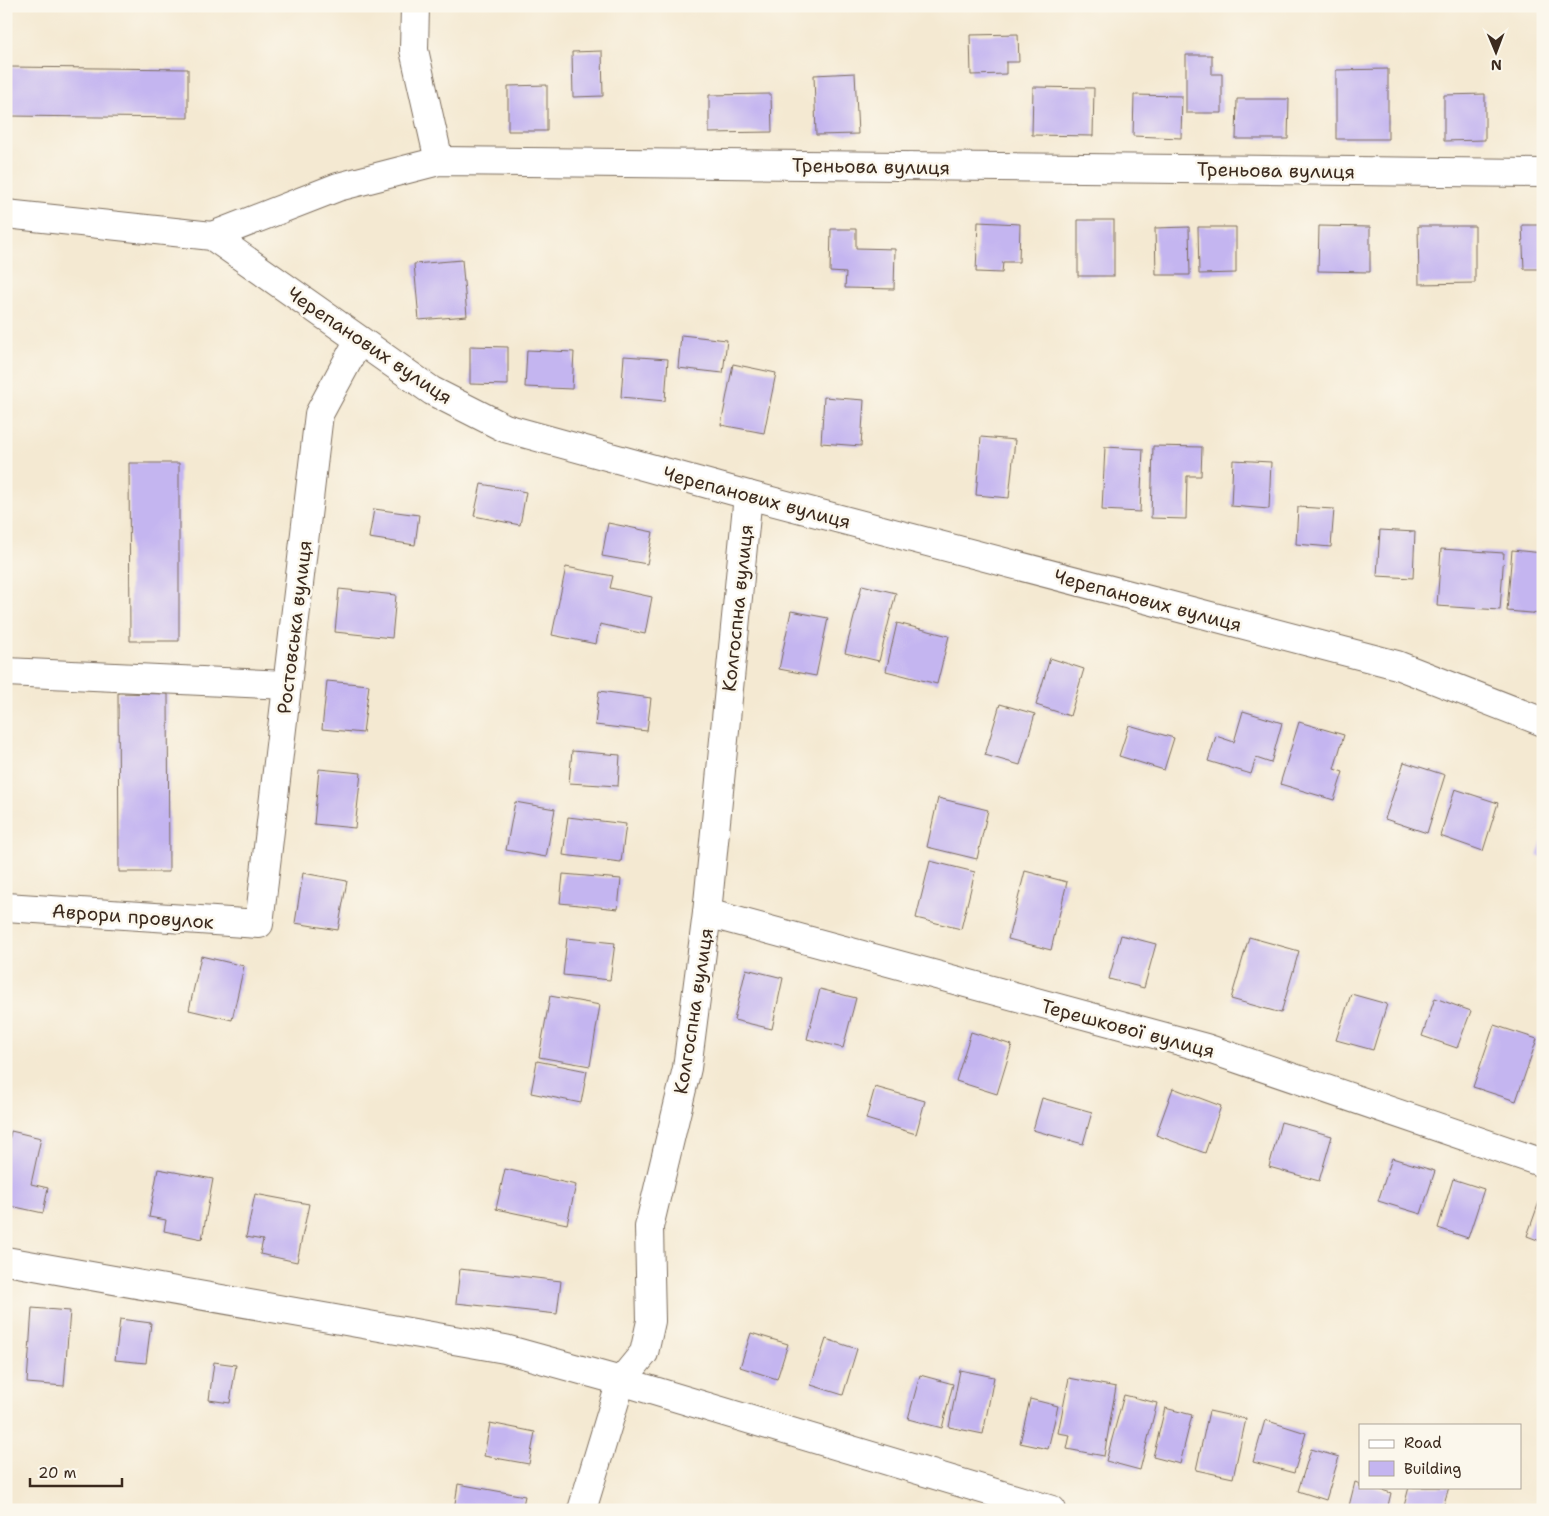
<svg xmlns="http://www.w3.org/2000/svg" width="1549" height="1516" viewBox="0 0 1549 1516" font-family="'Shantell Sans',sans-serif">
<rect width="100%" height="100%" fill="#fbf7ec"/>
<filter id="ink" filterUnits="userSpaceOnUse"><feTurbulence type="fractalNoise" baseFrequency=".02" numOctaves="2"/><feDisplacementMap in="SourceGraphic" scale="10" xChannelSelector="R" yChannelSelector="G"/><feConvolveMatrix kernelMatrix="1 2 1 2 8 2 1 2 1" color-interpolation-filters="sRGB"/></filter>
<filter id="wash" filterUnits="userSpaceOnUse"><feTurbulence type="fractalNoise" baseFrequency=".0096" numOctaves="4" result="noise"/><feDisplacementMap in="SourceGraphic" scale="20" xChannelSelector="R" yChannelSelector="G"/><feGaussianBlur stdDeviation="1.12" result="paint"/><feColorMatrix in="noise" values="0 0 0 0 0 0 0 0 0 0 0 0 0 0 0 0 0 1.4 0 .05"/><feComposite in="paint" operator="in"/></filter>
<g filter="url(#wash)">
<rect width="100%" height="100%" fill="#f4e9d2"/>
<g id="blocks">
<!-- building -->
<g fill="#c4b5f0">
<path d="M1018 34 1019 62H1006V74L971 75 970 35Z"/>
<path d="M602 51 603 96 573 97 572 52Z"/>
<path d="M1186 55H1212V74H1222V113H1186Z"/>
<path d="M9 67 188 69V118L9 116Z"/>
<path d="M1388 69V139H1336V70Z"/>
<path d="M855 73 858 134 816 135 814 75Z"/>
<path d="M547 85V131H508V86Z"/>
<path d="M1033 87 1094 88 1093 136 1032 135Z"/>
<path d="M771 94 772 132 709 133V95Z"/>
<path d="M1485 94V140L1444 141V95Z"/>
<path d="M1134 95 1182 96 1181 138 1133 136Z"/>
<path d="M1237 99H1289L1288 139H1236Z"/>
<rect x="1078" y="220" width="36" height="56"/>
<path d="M978 222 1020 224 1019 262H1003L1002 273 976 272Z"/>
<path d="M1522 225H1543V269H1524Z"/>
<path d="M1319 226 1370 227V272L1318 271Z"/>
<path d="M1418 226H1475V283L1419 284Z"/>
<path d="M1189 227 1190 275H1156L1155 228Z"/>
<path d="M1198 227H1236V273L1199 274Z"/>
<path d="M831 229H856V248L895 249 894 289 845 288 846 273 830 272Z"/>
<path d="M462 260 467 316 419 320 414 264Z"/>
<path d="M681 335 727 340 723 373 678 368Z"/>
<path d="M470 346 508 347V385L470 384Z"/>
<path d="M527 350 574 352 572 389 525 387Z"/>
<path d="M624 356 668 359 665 401 621 397Z"/>
<path d="M733 364 776 373 764 433 721 425Z"/>
<path d="M824 397 864 400 861 446 821 443Z"/>
<path d="M981 437 1015 440 1009 498 976 495Z"/>
<path d="M1153 446 1202 447 1201 476H1187L1186 519 1151 518Z"/>
<path d="M1105 447 1143 449 1140 512 1102 510Z"/>
<path d="M1233 460 1271 462 1269 509 1231 506Z"/>
<path d="M129 463H179V641H130Z"/>
<path d="M481 484 526 492 520 525 474 516Z"/>
<path d="M1298 507 1334 509 1331 547 1296 544Z"/>
<path d="M374 509 419 515 415 545 369 538Z"/>
<path d="M608 523 653 532 647 564 602 556Z"/>
<path d="M1380 530 1415 532 1413 578 1377 576Z"/>
<path d="M1441 549 1504 553 1500 610 1437 606Z"/>
<path d="M1512 550 1543 553V614L1507 611Z"/>
<path d="M566 567 613 576 610 588 652 597 645 634 600 624 596 644 552 635Z"/>
<path d="M862 585 896 593 879 661 845 653Z"/>
<path d="M339 589 396 595 392 638 335 632Z"/>
<path d="M791 611 828 618 816 676 779 669Z"/>
<path d="M897 623 949 636 937 684 886 671Z"/>
<path d="M1050 658 1084 669 1070 716 1036 705Z"/>
<path d="M327 681 369 685 363 733 322 729Z"/>
<path d="M599 691 651 698 647 731 595 725Z"/>
<path d="M118 693 168 694 169 872H119Z"/>
<path d="M1000 704 1035 714 1020 765 985 755Z"/>
<path d="M1243 711 1282 723 1271 763 1256 758 1251 774 1208 761 1216 736 1234 742Z"/>
<path d="M1299 722 1344 735 1334 769 1343 772 1334 800 1280 784Z"/>
<path d="M1129 725 1174 738 1164 770 1119 756Z"/>
<path d="M572 751 620 755 618 786 569 783Z"/>
<path d="M1404 762 1445 775 1427 833 1385 819Z"/>
<path d="M319 769 361 773 355 828 314 824Z"/>
<path d="M1455 789 1498 803 1483 851 1440 836Z"/>
<path d="M938 798 988 810 977 859 927 847Z"/>
<path d="M515 802 555 809 546 857 506 850Z"/>
<path d="M568 817 626 824 621 862 563 855Z"/>
<path d="M1542 840 1543 841V858L1537 856Z"/>
<path d="M930 861 975 872 961 929 916 918Z"/>
<path d="M1025 871 1067 882 1051 950 1008 939Z"/>
<path d="M303 873 347 881 338 930 295 923Z"/>
<path d="M563 874 621 879 618 909 560 903Z"/>
<path d="M1121 935 1156 944 1144 988 1109 979Z"/>
<path d="M1249 937 1299 951 1281 1013 1231 999Z"/>
<path d="M567 938 615 943 610 980 563 975Z"/>
<path d="M201 956 244 966 232 1020 189 1010Z"/>
<path d="M746 969 783 978 772 1029 734 1020Z"/>
<path d="M820 989 856 998 843 1048 807 1039Z"/>
<path d="M1351 994 1387 1004 1373 1050 1336 1040Z"/>
<path d="M550 996 600 1005 590 1066 539 1057Z"/>
<path d="M1435 998 1471 1011 1457 1048 1422 1036Z"/>
<path d="M1494 1025 1537 1039 1516 1101 1473 1087Z"/>
<path d="M971 1032 1012 1045 997 1094 956 1081Z"/>
<path d="M537 1061 587 1071 581 1103 531 1093Z"/>
<path d="M875 1087 925 1101 916 1134 866 1119Z"/>
<path d="M1173 1088 1221 1106 1205 1153 1156 1135Z"/>
<path d="M1042 1098 1092 1112 1083 1144 1033 1130Z"/>
<path d="M1281 1122 1332 1136 1319 1181 1269 1167Z"/>
<path d="M11 1131 41 1138 31 1184 48 1188 43 1213 6 1205V1154Z"/>
<path d="M1392 1158 1435 1171 1421 1214 1378 1201Z"/>
<path d="M158 1169 213 1179 202 1239 164 1231 166 1220 149 1217Z"/>
<path d="M505 1169 576 1185 567 1224 496 1209Z"/>
<path d="M1453 1179 1484 1189 1468 1238 1438 1228Z"/>
<path d="M255 1194 309 1204 297 1262 260 1254 263 1240 246 1237Z"/>
<path d="M1539 1202 1543 1204V1242L1527 1236Z"/>
<path d="M460 1269 561 1281 557 1314 456 1303Z"/>
<path d="M32 1308 70 1311 64 1386 27 1383Z"/>
<path d="M120 1319 151 1323 146 1363 115 1360Z"/>
<path d="M751 1333 788 1344 777 1379 740 1367Z"/>
<path d="M826 1339 857 1349 843 1395 811 1385Z"/>
<path d="M214 1362 236 1365 230 1403 209 1400Z"/>
<path d="M960 1370 994 1377 983 1434 949 1427Z"/>
<path d="M920 1375 953 1384 942 1428 908 1419Z"/>
<path d="M1069 1378 1116 1387 1104 1456 1067 1449 1070 1435 1058 1433Z"/>
<path d="M1124 1395 1157 1403 1140 1470 1106 1461Z"/>
<path d="M1030 1399 1058 1406 1048 1449 1020 1443Z"/>
<path d="M1165 1408 1192 1415 1180 1464 1153 1457Z"/>
<path d="M1209 1411 1246 1419 1233 1478 1196 1470Z"/>
<path d="M1265 1420 1306 1433 1294 1473 1253 1462Z"/>
<path d="M490 1423 535 1432 529 1464 484 1456Z"/>
<path d="M1311 1449 1339 1457 1326 1500 1298 1491Z"/>
<path d="M1355 1482 1360 1484V1487H1373L1391 1493 1387 1510H1348Z"/>
<path d="M458 1484 525 1496 522 1510H454Z"/>
<path d="M1409 1487H1449L1442 1510H1403Z"/>
<path d="M1484 1506 1495 1509V1510H1483Z"/>
</g>
</g>
</g>
<g filter="url(#ink)">
<use href="#blocks" fill-opacity="0" stroke="#7c6d5d" stroke-width="1"/>
<g fill="none" stroke-linecap="round" stroke-linejoin="round">
<defs>
<g id="minor">
<path d="M415 6 414 50 439 161"/>
<path d="M6 214 212 236 432 391 505 428 748 495 1397 665 1543 722"/>
<path d="M212 236 338 187 439 161 1543 173"/>
<path d="M6 672 287 685"/>
<path d="M6 907 259 924 319 414 359 340"/>
<path d="M707 913 1206 1048 1543 1163"/>
<path d="M6 1261 505 1349 621 1381 1052 1510"/>
<path d="M582 1510 621 1381 644 1353 651 1321 649 1227 687 1068 707 913 748 495"/>
</g>
</defs>
<!-- minor casing -->
<use href="#minor" stroke="#7c6d5d" stroke-width="30"/>
<!-- minor -->
<use href="#minor" stroke="#fff" stroke-width="28"/>
</g>
</g>
<g text-anchor="middle" stroke-width="5" stroke-linejoin="round" paint-order="stroke">
<!-- street labels -->
<g font-size="19" fill="#3b2a1e" stroke="#fbf7ec">
<text transform="translate(871 166) rotate(1)" y="7">Треньова вулиця</text>
<text transform="translate(1276 170) rotate(1)" y="7">Треньова вулиця</text>
<text transform="translate(370 345) rotate(34)" y="7">Черепанових вулиця</text>
<text transform="translate(757 497) rotate(15)" y="7">Черепанових вулиця</text>
<text transform="translate(1148 600) rotate(15)" y="7">Черепанових вулиця</text>
<text transform="translate(737 608) rotate(-84)" y="7">Колгоспна вулиця</text>
<text transform="translate(294 627) rotate(-83)" y="7">Ростовська вулиця</text>
<text transform="translate(133 916) rotate(4)" y="7">Аврори провулок</text>
<text transform="translate(693 1011) rotate(-81)" y="7">Колгоспна вулиця</text>
<text transform="translate(1128 1028) rotate(15)" y="7">Терешкової вулиця</text>
</g>
</g>
<!-- margin -->
<rect width="1549" height="1516" fill="none" stroke="#fbf7ec" stroke-width="25"/>
<!-- legend -->
<rect x="1359" y="1424" width="162" height="65" fill="#fbf7ec" stroke="#aea59a"/>
<rect x="1369" y="1440" width="25" height="8" fill="#ffffff" stroke="#aea59a"/>
<text x="1404" y="1448" font-size="15" fill="#3b2a1e">Road</text>
<rect x="1369" y="1461" width="25" height="15" fill="#c4b5f0" stroke="#aea59a"/>
<text x="1404" y="1474" font-size="15" fill="#3b2a1e">Building</text>
<!-- north arrow -->
<g transform="translate(1496 52) rotate(179)" stroke="#fbf7ec" stroke-width="4" paint-order="stroke">
<path d="M0-4L9 19L0 12L-9 19Z" fill="#3b2a1e"/>
<text y="-8" font-size="14" font-weight="bold" text-anchor="middle" fill="#3b2a1e">N</text>
</g>
<!-- scale -->
<path d="M30 1478v8h92v-8" fill="none" stroke="#3b2a1e" stroke-width="2.5"/>
<text x="38" y="1478" font-size="15" fill="#3b2a1e" stroke="#fbf7ec" stroke-width="4" paint-order="stroke">20 m</text>
</svg>
